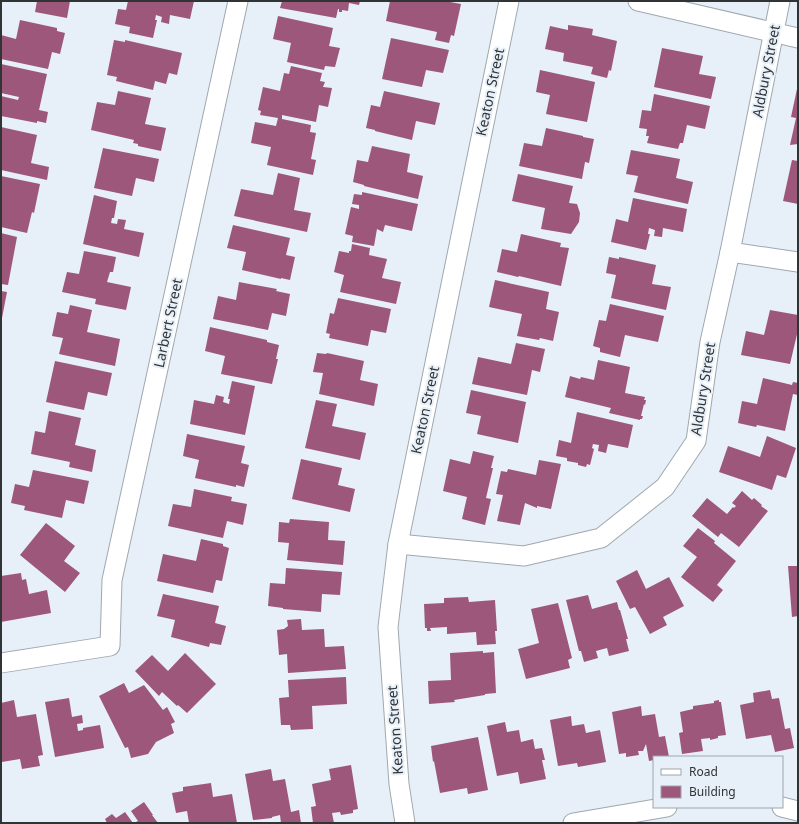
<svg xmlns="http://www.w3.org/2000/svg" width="799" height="824" viewBox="0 0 799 824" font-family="'Noto Sans',sans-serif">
<rect width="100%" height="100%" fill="#e7f0f8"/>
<!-- building -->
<g fill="#9c577a">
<path d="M37 1H70L67 18 35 12Z"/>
<path d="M128 1H194L190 19 170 15 169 24 161 22 162 17 156 15 155 20H157L153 38 129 33 130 27 115 24 118 9 126 10Z"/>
<path d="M282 1H360L359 5 349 3 348 11 342 10V12H339V9H338L336 18 280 8Z"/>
<path d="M390 1H445L461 4 454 36 451 35 449 43 435 40 437 32 386 21Z"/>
<path d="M278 16 333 28 329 46 340 48 335 67 325 66 324 70 287 62 291 43 273 39Z"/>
<path d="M20 20 57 28V31L65 33 60 54 52 52 48 69 1 59V35L16 39Z"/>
<path d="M568 25 593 29 592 35 617 41 611 71 609 70 607 78 591 74 593 67 563 61 564 53 545 49 550 26 568 30Z"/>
<path d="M391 38 449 50 443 73 426 70 422 87 382 79Z"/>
<path d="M114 40 125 42V40L182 53 177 75 169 73 166 84 155 81 153 90 116 81 117 77 107 75Z"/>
<path d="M662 48 703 56 699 74 716 77 711 99 654 87Z"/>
<path d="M1 64 47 74 39 110 48 112 46 123 37 121V123L1 116V96L18 100 19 97 1 93Z"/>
<path d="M291 66 322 73 320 81 325 82 323 87 332 88 328 107 319 105 316 122 282 115V119L311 125 310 132 316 133 311 159 316 160 313 175 267 165 271 147 251 143 255 122 276 126 278 118 260 115 261 111 258 110 263 87 280 91 284 73 289 74Z"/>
<path d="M540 70 595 82 587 122 546 114 550 95 536 92Z"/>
<path d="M797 89 798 144 790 145 796 118 791 117Z"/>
<path d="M118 91 151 98 145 124 166 128 161 151 138 146V144L133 143 134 140 91 130 97 102 115 105Z"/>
<path d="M384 91 440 103 435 125 416 121 412 140 375 131V130L366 128 371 105 380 107Z"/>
<path d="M654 94 710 106 705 129 687 125 683 143H680L678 149 647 143 649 136H646L647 129 639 128 642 110 651 111Z"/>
<path d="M1 127 37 135 31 163 49 167 47 180 1 170Z"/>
<path d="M546 128 583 136V137L594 139 589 163 585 162 582 179 519 166 524 143 542 146Z"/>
<path d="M372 146 410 154 407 172 423 176 418 199 364 186V185L353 182 357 160 368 162Z"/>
<path d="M103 148 159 159 154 182 136 178 132 196 94 188Z"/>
<path d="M631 150 680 159 676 178 693 182 688 204 634 192 638 176 626 174Z"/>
<path d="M792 160 798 161V204L783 201Z"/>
<path d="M278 173 300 178 294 210 311 213 307 232 234 216 241 189 273 195Z"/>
<path d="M518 174 573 186 569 203 577 204 580 213 579 222 571 234 541 229 545 208 512 201Z"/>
<path d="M1 176 40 184 34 213 32 212 27 233 1 227Z"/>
<path d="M362 192 418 204 412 231 385 225 383 232 377 229 374 246 352 242 353 236 345 234 351 207 359 209V205L352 204 354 194 362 195Z"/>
<path d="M94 195 117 201 114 218H112L111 223 117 224 118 219 126 220 124 229 144 233 139 257 83 244Z"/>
<path d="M633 198 687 209 683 232 663 228 662 237 654 236 655 230 649 228 648 234H650L646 250 611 242 616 219 628 222Z"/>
<path d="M233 225 290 238 286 255 295 257 290 280 281 278V279L242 270 246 252 227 248Z"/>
<path d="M1 233 17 237 8 285 1 284Z"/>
<path d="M521 234 561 243 560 247 569 248 561 286 519 276 518 277 497 272 502 249 517 252Z"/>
<path d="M352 244 370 248 369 255 387 259 382 278 401 282 396 304 340 292 344 275 334 272 339 251 349 253V251H351Z"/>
<path d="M84 251 116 257 113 272H110L107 282 131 287 126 310 95 304 96 299 62 292 67 272 79 274Z"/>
<path d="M609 257 619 259V257L656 265 652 284 671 287 666 310 611 298 616 275 606 273Z"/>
<path d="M495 280 549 292 546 309 559 312 553 341 540 338 539 340 517 336 522 314 489 307Z"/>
<path d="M239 282 277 289 276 291 290 294 286 316 272 313 268 330 213 319 218 296 236 300Z"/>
<path d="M1 291 7 292 2 318H1Z"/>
<path d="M338 298 391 309 386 333 371 330 368 346 329 338 330 334 326 333 330 313 334 314Z"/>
<path d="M610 304 664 316 658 342 625 335 620 357 600 352V348L593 346 599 320 606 321Z"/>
<path d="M70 305 92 310 87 332 120 339 115 366 59 354 63 338 52 336 57 312 68 314Z"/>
<path d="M770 310 798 315V330L790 364 741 355 746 331 764 335Z"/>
<path d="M210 327 267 340V342L279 345 276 359H278L272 384 221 374 225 356 205 351Z"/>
<path d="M516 343 545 349 540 372 532 370 527 395 472 384 478 357 511 364Z"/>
<path d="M317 353 326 354 327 353 364 361 360 380 378 384 374 406 319 394 323 373 313 372Z"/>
<path d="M598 360 630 367 625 393 645 397 644 400H646L645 405 644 404 641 416H643L642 419H640V420L609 413 611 408 565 397 570 376 580 379 581 377 594 380Z"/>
<path d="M55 361 112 373 107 396 88 392 84 410 46 402Z"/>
<path d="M763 378 792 385 793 382 798 383V395L793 394 785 431 757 425 756 427 738 423 742 401 757 404Z"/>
<path d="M232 381 255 386 245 435 190 424 194 400 214 404 216 395 224 397 223 402 229 404 230 399H228Z"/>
<path d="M471 390 526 402 518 443 477 434 481 416 466 413Z"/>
<path d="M316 400 337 404 332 426 366 433 360 460 305 448Z"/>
<path d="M49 411 81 418 75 445 96 450 92 472 69 467 70 462 31 454 35 431 45 433Z"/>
<path d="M577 412 633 425 628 448 608 444 606 453 598 451 599 445 593 444 592 448 594 449 590 465 587 464 586 467 578 465V463L567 461V458L556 456 559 440 571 443Z"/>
<path d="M187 434 245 446 241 463 249 465 244 487 236 485V487L195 478 199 460 183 456Z"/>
<path d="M767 436 796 448 786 478 777 475 772 490 719 472 728 446 760 457Z"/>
<path d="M473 451 494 456 491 468H493L486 498 491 499 485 525 462 519 467 497 443 491 450 459 470 464Z"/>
<path d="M301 459 342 468 338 485 355 489 350 512 292 499Z"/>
<path d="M539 460 561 464 551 509 537 506V508L525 503 520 525 497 521 503 495 496 494 501 471 507 472 508 469 536 475Z"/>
<path d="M33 470 89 481 84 504 66 500 62 518 24 510 25 506 11 503 15 484 29 487Z"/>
<path d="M194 489 232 497 231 501 247 504 243 525 227 521 223 538 168 526 173 504 191 507Z"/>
<path d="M742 491 752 500 754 498 762 505 761 506 768 511 739 547 721 533 718 537 692 516 707 498 727 514 733 507 734 508 736 506 732 503Z"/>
<path d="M290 519 329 522 328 540 345 541 343 565 287 560 289 543 278 542 279 522 289 523Z"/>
<path d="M46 523 75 546 64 561 80 573 65 592 20 555Z"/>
<path d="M698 528 715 541 714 543 736 561 717 585 723 590 713 602 681 577 697 557 683 546Z"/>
<path d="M201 539 223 544V546L229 548 222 581 216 580 213 593 157 581 163 554 196 561Z"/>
<path d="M788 566H798V616L792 617Z"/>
<path d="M286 568 342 572 340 595 322 594 321 612 283 609V608L268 606 270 583 285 584Z"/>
<path d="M637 570 646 589 669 577 684 606 663 617 667 625 650 634 635 607 630 609 616 581Z"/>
<path d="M21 573 22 580 26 579 29 594 47 590 51 613 1 622V576Z"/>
<path d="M163 594 219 606 215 623 226 626 221 645 210 643 209 647 171 637 175 620 157 616Z"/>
<path d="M588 595 592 609 617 602 619 610H620L628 639H626L629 651 609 656 607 648 596 651 598 658 584 662 581 651H579L566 600Z"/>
<path d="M468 597 469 602 495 600 497 631H495L496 644 477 645 476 632 447 634V627L430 628 431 631H427V628H425L424 604 444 603V598Z"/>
<path d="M558 603 572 658 568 660 570 668 526 679 518 649 539 643 531 609Z"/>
<path d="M301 619 302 630 324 629 325 647 344 646 346 669 288 673 287 654 279 655 277 630 284 629 288 626 287 620Z"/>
<path d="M483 651V653L494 652 496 693 485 694V695L454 700 455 702 429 704 428 681 451 680 450 653Z"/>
<path d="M185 653 216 684 187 713 178 705 177 706 162 692 159 696 135 671 152 655 168 671Z"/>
<path d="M346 677 347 704 312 706 313 729 291 730 290 725H281L279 698 289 697 288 680Z"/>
<path d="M124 683 129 693 144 685 163 710 167 707 175 722 171 724 174 733 156 742 148 754 131 758 128 747 125 748 99 696Z"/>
<path d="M770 690 772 699 779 698 785 729 790 728 794 748 775 752 771 735 746 739 740 705 754 702 753 693Z"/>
<path d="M69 698 72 717 82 715 83 723 77 724 78 731 83 730V728L100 725 104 748 55 757 45 702Z"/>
<path d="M14 700 17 717 36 714 43 755 38 756 40 766 22 769 20 759 2 762 1 754V703Z"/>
<path d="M719 700V702H721L726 735 718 736V738L710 740V738L701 739 703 751 682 754 679 733 683 732 680 712 693 709V706L714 703V701Z"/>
<path d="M641 706 642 716 655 714 659 737 665 736 669 757H654V760L649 761 646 744 643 751H638L639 755 626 757V753L619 754 612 712Z"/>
<path d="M571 716 572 726 584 724 586 733 600 730 606 762 578 767 577 763 558 766 550 720Z"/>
<path d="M505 722 507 732 519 730 521 742 533 739 535 749 542 748 545 760H542L546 779 520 784 518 772 497 776 487 726Z"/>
<path d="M478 737 488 790 468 794 467 788 440 793 434 761 433 762 431 746Z"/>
<path d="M351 765 358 809 353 810V813L341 815 340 812 332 813 334 823H313L311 807 316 806 312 784 331 780 329 769Z"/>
<path d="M271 769 273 781 285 779 291 812 299 810 301 823H281L280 815 272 817V818L253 820 245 774Z"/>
<path d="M211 783 213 797 232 794 237 823H189L187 811 176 813 172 793 183 791V787Z"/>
<path d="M144 802 153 815H152L158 823H134L138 821 131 811Z"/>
<path d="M125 812 133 823H107L105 819 112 814 116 818Z"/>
</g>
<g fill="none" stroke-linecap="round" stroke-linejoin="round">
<defs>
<g id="street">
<path d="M638 1 798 38"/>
<path d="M730 252 798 262"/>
<path d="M398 544 524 556 601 538 665 487 696 441 710 342 730 252 780 1"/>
<path d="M1 663 110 646 112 580 238 1"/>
<path d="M782 807 798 811"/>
<path d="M405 823 399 784 388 627 398 544 509 1"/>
<path d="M573 823 667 807"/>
</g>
</defs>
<!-- street casing -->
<use href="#street" stroke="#9fa8af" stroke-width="21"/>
<!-- street -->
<use href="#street" stroke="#fff" stroke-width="19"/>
</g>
<g text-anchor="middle" stroke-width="4" stroke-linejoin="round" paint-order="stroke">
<!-- street labels -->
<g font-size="14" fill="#313437" stroke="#e7f0f8">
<text transform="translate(766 71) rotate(-79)" y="5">Aldbury Street</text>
<text transform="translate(490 92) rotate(-78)" y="5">Keaton Street</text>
<text transform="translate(168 323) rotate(-78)" y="5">Larbert Street</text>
<text transform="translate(703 389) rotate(-81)" y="5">Aldbury Street</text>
<text transform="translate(425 410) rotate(-78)" y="5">Keaton Street</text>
<text transform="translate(395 730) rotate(-94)" y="5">Keaton Street</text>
</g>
</g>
<!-- border -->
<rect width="799" height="824" fill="none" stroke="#313437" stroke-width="4"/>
<!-- legend -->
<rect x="653" y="756" width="130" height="52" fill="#e7f0f8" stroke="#9ea5ab"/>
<rect x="661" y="769" width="20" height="6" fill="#ffffff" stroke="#9ea5ab"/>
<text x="689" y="776" font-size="12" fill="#313437">Road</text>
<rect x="661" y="786" width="20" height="12" fill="#9c577a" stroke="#9ea5ab"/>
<text x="689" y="796" font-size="12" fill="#313437">Building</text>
</svg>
